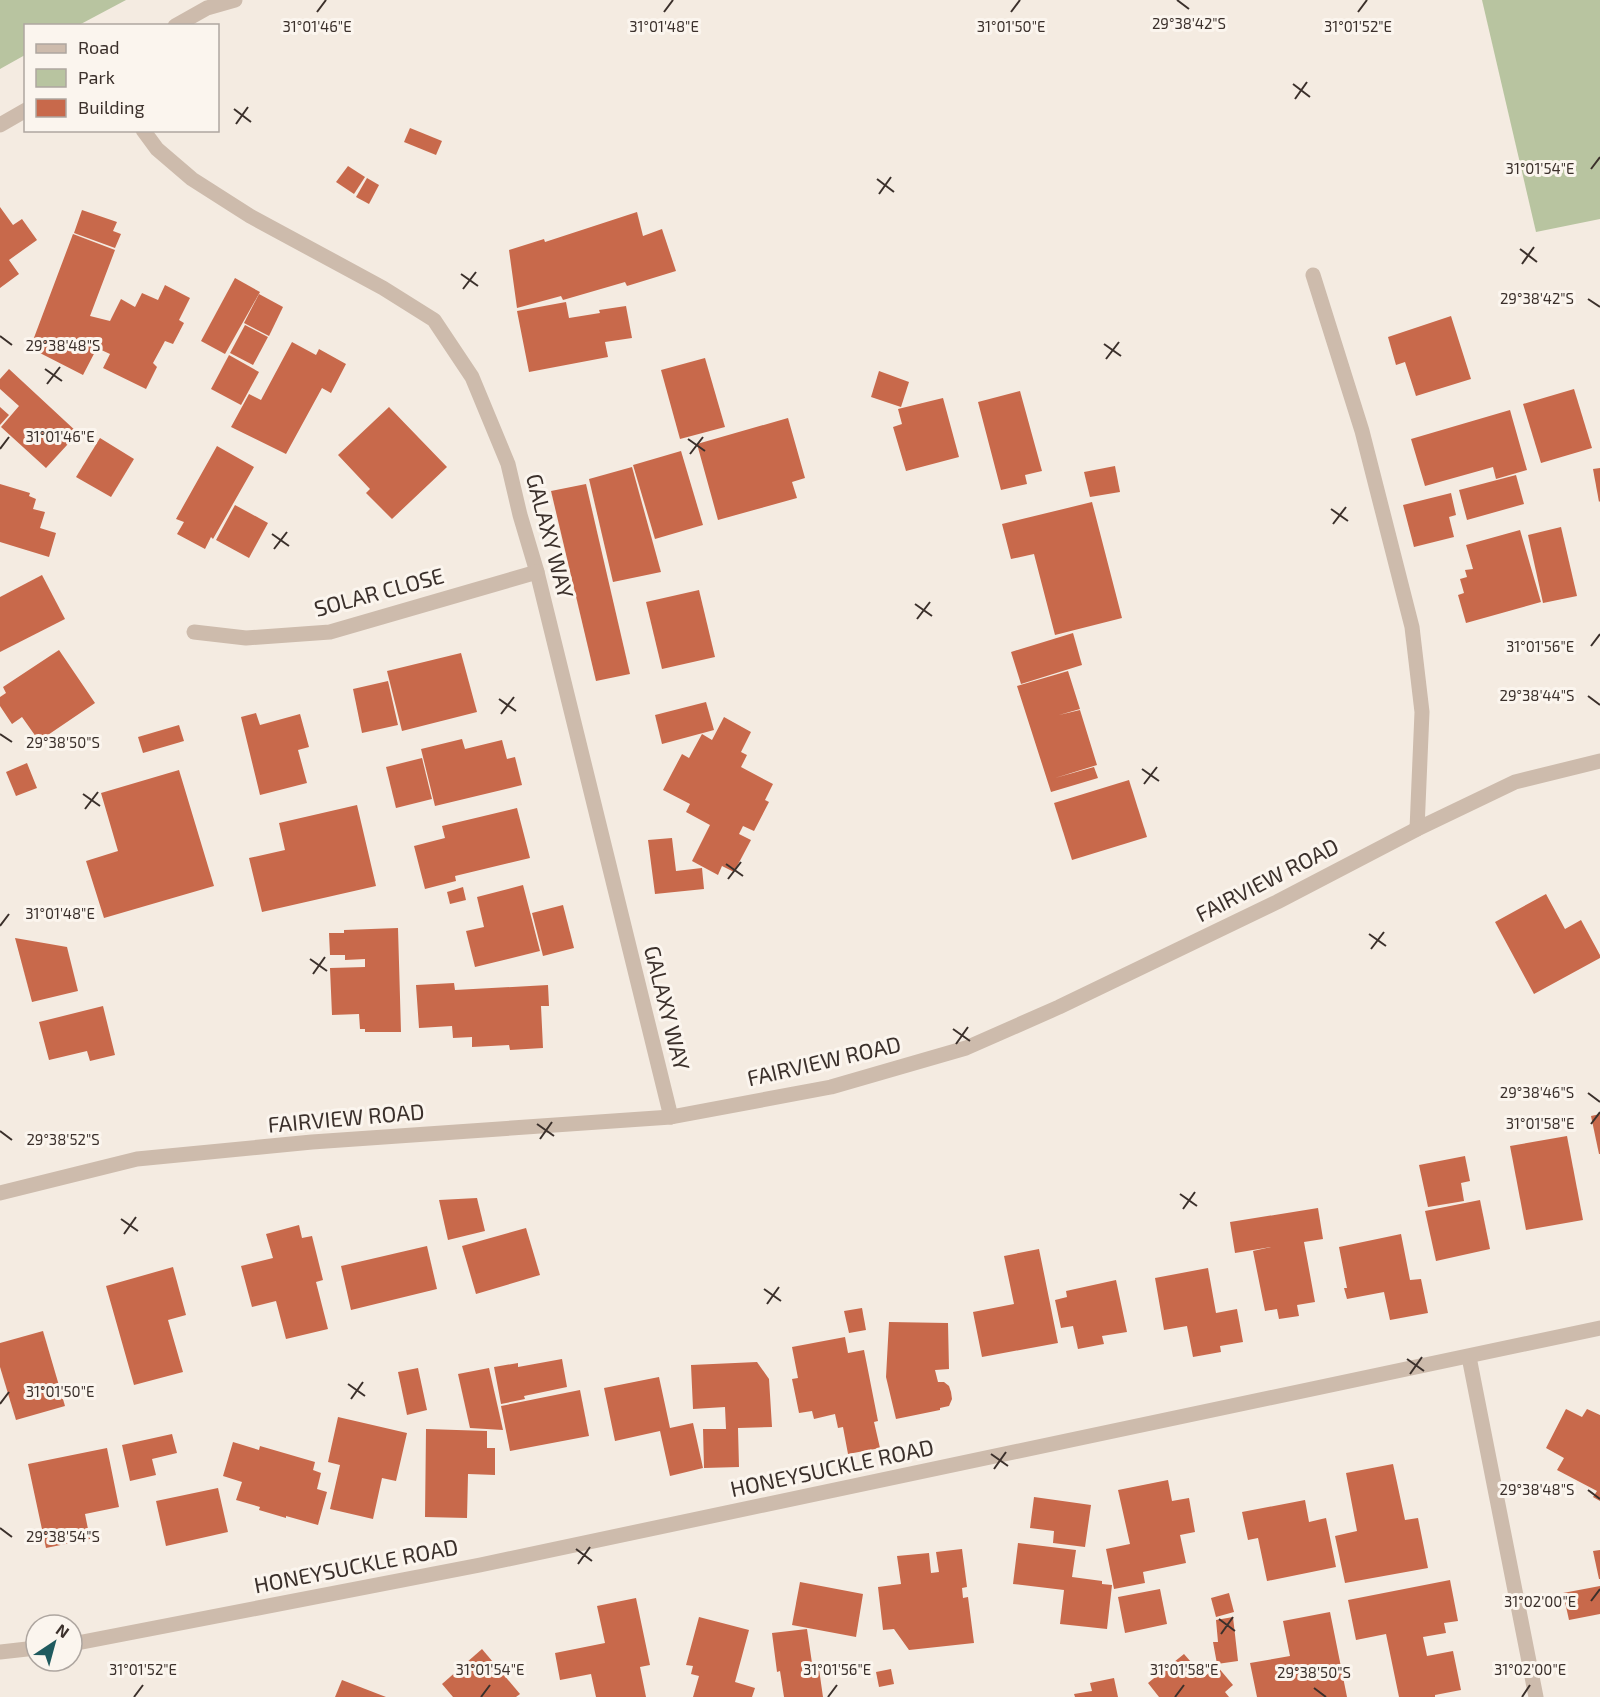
<svg xmlns="http://www.w3.org/2000/svg" width="1600" height="1697" viewBox="0 0 1600 1697" font-family="'Exo 2',sans-serif">
<rect width="100%" height="100%" fill="#f4ebe1"/>
<!-- green -->
<g fill="#b8c4a0">
<path d="M0 0H126L79 25 26 26 25 55 0 69Z"/>
<path d="M1482 0H1600V219L1536 232Z"/>
</g>
<!-- building -->
<g fill="#c8694b">
<path d="M410 128 442 141 436 155 404 142Z"/>
<path d="M348 166 365 177 354 194 336 182Z"/>
<path d="M367 178 379 185 369 204 356 197Z"/>
<path d="M0 207 13 225 22 219 37 240 9 260 19 274 0 288Z"/>
<path d="M82 210 117 222 113 231 121 234 115 248 74 233Z"/>
<path d="M637 212 643 236 662 229 676 271 627 286 625 282 563 300 561 296 517 308 509 250 544 239 545 242Z"/>
<path d="M73 234 115 250 90 316 110 321 121 299 135 307 142 293 158 300 165 285 190 298 179 320 184 323 173 344 165 341 153 363 157 367 146 389 103 368 110 354 97 348 83 375 38 352 41 346 32 343Z"/>
<path d="M235 278 260 292 225 354 201 341Z"/>
<path d="M259 294 283 307 269 336 244 323Z"/>
<path d="M566 302 569 318 600 313 599 310 626 306 632 338 605 342 608 357 529 372 517 311Z"/>
<path d="M1451 316 1471 379 1416 396 1405 362 1396 365 1388 337Z"/>
<path d="M245 325 268 337 253 365 230 353Z"/>
<path d="M292 342 316 355 319 349 346 364 331 393 322 388 286 454 231 427 249 394 261 400Z"/>
<path d="M229 355 259 372 241 405 211 389Z"/>
<path d="M705 358 725 427 680 439 661 370Z"/>
<path d="M9 369 78 433 46 468 1 427 19 406 0 389V379Z"/>
<path d="M879 371 909 382 901 407 871 397Z"/>
<path d="M1574 389 1592 448 1541 463 1523 404Z"/>
<path d="M1020 391 1042 471 1025 475 1027 484 1001 490 978 402Z"/>
<path d="M943 398 959 457 906 471 893 427 902 424 898 409Z"/>
<path d="M0 407 9 415 0 425Z"/>
<path d="M389 407 447 467 392 519 366 493 370 489 338 455Z"/>
<path d="M1510 410 1527 470 1496 479 1493 467 1425 486 1411 439Z"/>
<path d="M788 418 805 478 792 482 797 498 718 520 697 444Z"/>
<path d="M100 438 134 459 111 497 76 477Z"/>
<path d="M217 446 254 467 213 539 211 537 205 549 177 534 184 522 176 519Z"/>
<path d="M681 451 703 525 655 539 633 465Z"/>
<path d="M1115 466 1120 492 1090 497 1084 472Z"/>
<path d="M632 467 661 572 613 582 589 479Z"/>
<path d="M1600 468V501L1599 502 1593 469Z"/>
<path d="M1516 475 1524 504 1467 520 1459 490Z"/>
<path d="M0 484 30 493 29 496 36 499 33 509 45 512 40 528 56 533 49 557 0 542Z"/>
<path d="M586 484 630 674 596 681 551 491Z"/>
<path d="M1451 493 1456 515 1449 517 1454 537 1414 547 1403 505Z"/>
<path d="M1092 502 1122 618 1055 635 1034 554 1011 559 1002 524Z"/>
<path d="M235 505 268 523 249 558 216 540Z"/>
<path d="M1561 527 1577 596 1543 603 1528 535Z"/>
<path d="M1520 530 1541 602 1466 623 1458 595 1464 593 1460 579 1467 577 1465 570 1473 569 1466 545Z"/>
<path d="M42 575 65 619 0 652V597Z"/>
<path d="M699 590 715 657 662 669 646 602Z"/>
<path d="M1073 633 1082 665 1021 684 1011 652Z"/>
<path d="M59 650 95 703 39 741 22 717 12 724 0 706V697L6 693 3 687Z"/>
<path d="M461 653 477 712 402 731 387 671Z"/>
<path d="M1068 671 1080 709 1059 715 1080 710 1097 765 1055 778 1094 767 1098 778 1051 792 1017 686Z"/>
<path d="M388 681 398 725 362 733 353 689Z"/>
<path d="M706 702 714 730 662 744 655 715Z"/>
<path d="M256 713 260 725 300 714 309 747 298 750 307 783 260 795 241 717Z"/>
<path d="M724 717 751 732 741 752 747 755 741 767 773 784 765 800 769 802 754 831 743 826 739 834 751 840 734 872 722 866 718 875 692 861 710 825 686 812 690 804 663 790 682 754 689 758 702 734 712 740Z"/>
<path d="M179 725 184 741 143 753 138 737Z"/>
<path d="M462 739 465 749 502 740 507 759 515 757 522 785 435 806 421 749Z"/>
<path d="M422 758 432 799 396 808 386 767Z"/>
<path d="M27 763 37 788 16 796 6 772Z"/>
<path d="M179 770 214 886 104 918 86 861 118 851 101 793Z"/>
<path d="M1129 780 1147 837 1072 860 1054 803Z"/>
<path d="M357 805 376 886 262 912 249 858 285 850 279 823Z"/>
<path d="M517 808 530 858 455 876 456 881 425 889 414 846 445 838 442 826Z"/>
<path d="M672 838 676 871 702 868 704 889 655 894 648 840Z"/>
<path d="M523 885 540 951 475 967 466 931 484 927 477 897Z"/>
<path d="M463 887 466 900 450 904 447 892Z"/>
<path d="M1546 894 1565 929 1581 920 1600 955V958L1534 994 1495 922Z"/>
<path d="M563 905 574 948 543 956 532 913Z"/>
<path d="M398 928 401 1032H365V1029H360L359 1014 332 1015 330 968 365 967V959L345 960V955H330L329 933H344V930Z"/>
<path d="M15 938 67 947 78 991 32 1002Z"/>
<path d="M454 983 455 990 548 985 549 1006H541L543 1048 510 1050 509 1045 472 1047V1037L453 1038 452 1026 419 1028 416 985Z"/>
<path d="M103 1006 115 1055 90 1061 87 1051 49 1060 39 1022Z"/>
<path d="M1600 1114V1154H1599L1591 1116Z"/>
<path d="M1567 1136 1583 1220 1526 1230 1510 1146Z"/>
<path d="M1465 1156 1470 1181 1461 1183 1464 1201 1428 1207 1419 1165Z"/>
<path d="M477 1198 485 1231 448 1240 439 1200Z"/>
<path d="M1480 1200 1490 1249 1436 1261 1425 1211Z"/>
<path d="M1318 1208 1323 1239 1304 1242 1315 1302 1297 1305 1299 1316 1279 1319 1277 1309 1265 1311 1253 1251 1271 1247 1235 1253 1230 1222Z"/>
<path d="M299 1225 302 1238 312 1236 323 1280 316 1282 328 1329 286 1339 276 1301 252 1307 241 1266 273 1258 266 1234Z"/>
<path d="M526 1228 540 1275 476 1294 462 1246Z"/>
<path d="M1401 1234 1410 1280 1421 1279 1428 1313 1390 1320 1384 1292 1347 1299 1344 1288H1347L1339 1247Z"/>
<path d="M427 1246 437 1289 351 1310 341 1266Z"/>
<path d="M1039 1249 1058 1343 982 1357 973 1312 1014 1304 1004 1256Z"/>
<path d="M173 1267 186 1315 168 1320 183 1372 134 1385 106 1286Z"/>
<path d="M1208 1268 1216 1313 1237 1309 1243 1342 1220 1346 1221 1352 1193 1357 1187 1326 1164 1330 1155 1278Z"/>
<path d="M1116 1280 1127 1332 1102 1336 1104 1344 1078 1349 1073 1326 1061 1328 1055 1300 1067 1297 1066 1291Z"/>
<path d="M862 1308 866 1330 849 1333 844 1311Z"/>
<path d="M889 1322 948 1323 949 1369 935 1370 938 1382H944L949 1386 951 1392 952 1399 949 1406 940 1408V1410L896 1419 886 1377Z"/>
<path d="M43 1331 65 1406 16 1420 0 1367V1343Z"/>
<path d="M845 1337 848 1353 864 1350 878 1421 874 1422 880 1448 848 1454 843 1427 838 1428 835 1414 814 1419 812 1411 799 1413 792 1379 798 1378 792 1347Z"/>
<path d="M562 1359 567 1387 524 1396 525 1399 501 1404 494 1367 518 1363V1367Z"/>
<path d="M757 1362 769 1379 772 1427 738 1428 739 1467 704 1468 703 1429H726L725 1407 693 1409 691 1365Z"/>
<path d="M418 1368 427 1410 407 1415 398 1372Z"/>
<path d="M489 1368 503 1430 470 1428 458 1374Z"/>
<path d="M659 1377 670 1428 693 1423 703 1468 670 1476 660 1431 615 1441 604 1388Z"/>
<path d="M580 1390 589 1436 510 1451 501 1406Z"/>
<path d="M1566 1409 1582 1417 1587 1409 1600 1415V1501L1593 1497 1597 1491 1557 1470 1564 1458 1546 1448Z"/>
<path d="M338 1417 407 1433 396 1481 382 1478 373 1519 330 1509 340 1465 328 1462Z"/>
<path d="M426 1429 487 1431V1448H495V1475L468 1474 467 1518 425 1517Z"/>
<path d="M172 1434 177 1453 152 1459 156 1475 130 1481 122 1445Z"/>
<path d="M233 1442 259 1450 260 1446 315 1462 313 1470 321 1473 317 1489 327 1492 318 1525 286 1516V1518L259 1510 260 1507 236 1500 242 1482 223 1476Z"/>
<path d="M107 1448 119 1507 85 1514 90 1539 46 1548 28 1464Z"/>
<path d="M1393 1464 1405 1520 1418 1518 1428 1568 1345 1583 1335 1536 1357 1531 1346 1473Z"/>
<path d="M1168 1480 1172 1501 1189 1498 1195 1532 1180 1535 1186 1563 1143 1572 1145 1583 1114 1589 1106 1549 1130 1544 1118 1490Z"/>
<path d="M218 1488 228 1532 166 1546 156 1501Z"/>
<path d="M1034 1497 1091 1505 1085 1547 1053 1543 1054 1531 1030 1528Z"/>
<path d="M1305 1500 1309 1522 1326 1518 1336 1567 1267 1581 1258 1538 1248 1540 1242 1512Z"/>
<path d="M1018 1543 1076 1550 1072 1577 1102 1581V1584L1112 1585 1107 1629 1060 1624 1064 1590 1013 1584Z"/>
<path d="M962 1549 967 1587 962 1588 963 1598 968 1597 974 1643 909 1650 894 1629 883 1630 878 1587 901 1584 897 1556 929 1553 931 1573 939 1572 936 1552Z"/>
<path d="M1600 1550V1579H1599L1593 1551Z"/>
<path d="M1450 1580 1458 1621 1444 1623 1446 1633 1423 1637 1427 1656 1453 1651 1461 1690 1435 1695V1697H1399L1386 1634 1356 1640 1348 1600Z"/>
<path d="M800 1582 863 1594 856 1637 792 1625Z"/>
<path d="M1600 1586V1614L1569 1620 1563 1593Z"/>
<path d="M1160 1589 1167 1624 1125 1633 1118 1597Z"/>
<path d="M1229 1593 1234 1612 1216 1617 1211 1598Z"/>
<path d="M636 1598 650 1665 640 1667 646 1697H596L591 1674 560 1680 555 1653 605 1643 597 1606Z"/>
<path d="M1330 1612 1347 1697H1257L1250 1663 1290 1656 1283 1621Z"/>
<path d="M699 1617 749 1630 735 1682 755 1688 752 1697H693L699 1676 691 1674 693 1666 686 1665Z"/>
<path d="M1233 1617 1238 1661 1217 1664 1213 1642H1218L1216 1620Z"/>
<path d="M807 1629 812 1663 818 1662 823 1697H784L780 1671 777 1672 772 1633Z"/>
<path d="M482 1649 520 1694 516 1697H453L442 1684Z"/>
<path d="M1184 1654 1204 1677 1217 1666 1233 1685 1225 1692 1229 1697H1159L1148 1683Z"/>
<path d="M891 1669 894 1684 879 1687 876 1672Z"/>
<path d="M1114 1678 1118 1697H1075L1074 1694 1092 1691 1090 1683Z"/>
<path d="M342 1680 386 1697H335Z"/>
</g>
<g fill="none" stroke-linecap="round" stroke-linejoin="round">
<!-- minor -->
<g stroke="#cdbbac" stroke-width="15">
<path d="M175 26 207 8 235 0"/>
<path d="M0 125 26 110"/>
<path d="M143 130 157 149 192 179 250 216 383 288 434 320 472 377 508 464 520 515 537 572 671 1117"/>
<path d="M1313 275 1362 431 1412 627 1422 712 1417 829"/>
<path d="M194 632 246 638 330 632 537 572"/>
<path d="M0 1193 137 1159 312 1142 671 1117 831 1087 966 1048 1059 1007 1277 902 1417 829 1515 782 1600 761"/>
<path d="M1469 1357 1536 1697"/>
<path d="M72 1644 480 1565 1600 1328"/>
<path d="M0 1652 36 1648"/>
</g>
</g>
<!-- ticks -->
<path fill="none" stroke="#3b302b" stroke-width="2" d="M1177 0 1189 9M317 12 326 0M664 12 673 0M1011 12 1020 0M1358 12 1367 0M1293 84 1310 97M1295 99 1307 82M234 109 251 122M236 124 248 107M1591 169 1600 157M877 179 894 192M879 194 891 177M1520 249 1537 262M1522 264 1534 247M461 274 478 286M463 289 476 272M1588 299 1600 307M0 336 12 345M1104 344 1121 356M1106 359 1119 342M45 369 62 381M47 384 60 367M688 439 705 451M0 449 9 437M690 454 703 437M1331 509 1348 521M1333 524 1346 507M272 534 289 546M274 549 287 532M915 604 932 616M917 619 930 602M1591 646 1600 634M1588 696 1600 705M499 699 516 711M501 714 514 697M0 734 12 742M1142 769 1159 781M1144 784 1157 767M83 794 100 806M85 809 98 792M726 864 743 876M728 879 741 862M0 926 9 914M1369 934 1386 946M1371 949 1384 932M310 959 327 971M313 974 325 957M953 1029 970 1041M956 1044 968 1027M1588 1093 1600 1102M537 1124 554 1136M1591 1124 1600 1112M0 1131 12 1140M540 1139 552 1122M1180 1194 1197 1206M1183 1209 1195 1192M121 1219 138 1231M124 1234 136 1217M764 1289 781 1301M767 1304 779 1287M1407 1359 1424 1371M1410 1374 1422 1357M348 1384 365 1396M351 1399 363 1382M0 1404 9 1392M991 1454 1008 1466M994 1469 1006 1452M1588 1490 1600 1499M0 1528 12 1537M576 1549 592 1561M578 1564 590 1547M1591 1601 1600 1589M1219 1619 1235 1631M1221 1634 1233 1617M1314 1688 1326 1697M134 1697 143 1685M481 1697 490 1685M828 1697 837 1685M1175 1697 1184 1685M1522 1697 1530 1685"/>
<g text-anchor="middle" stroke-width="6" stroke-linejoin="round" paint-order="stroke">
<!-- street labels -->
<g font-size="22" fill="#3b302b" stroke="#fbf5ee">
<text transform="translate(550 536) rotate(75)" y="8">GALAXY WAY</text>
<text transform="translate(379 592) rotate(-15)" y="8">SOLAR CLOSE</text>
<text transform="translate(1267 880) rotate(-27)" y="8">FAIRVIEW ROAD</text>
<text transform="translate(667 1008) rotate(76)" y="8">GALAXY WAY</text>
<text transform="translate(824 1061) rotate(-13)" y="8">FAIRVIEW ROAD</text>
<text transform="translate(346 1118) rotate(-5)" y="8">FAIRVIEW ROAD</text>
<text transform="translate(832 1468) rotate(-12)" y="8">HONEYSUCKLE ROAD</text>
<text transform="translate(356 1566) rotate(-11)" y="8">HONEYSUCKLE ROAD</text>
</g>
</g>
<g font-size="15" text-anchor="middle" fill="#3b302b" stroke="#fbf5ee" stroke-width="6" stroke-linejoin="round" paint-order="stroke">
<text x="1189" y="29">29°38'42"S</text>
<text x="317" y="32">31°01'46"E</text>
<text x="664" y="32">31°01'48"E</text>
<text x="1011" y="32">31°01'50"E</text>
<text x="1358" y="32">31°01'52"E</text>
<text x="1540" y="174">31°01'54"E</text>
<text x="1537" y="304">29°38'42"S</text>
<text x="63" y="351">29°38'48"S</text>
<text x="60" y="442">31°01'46"E</text>
<text x="1540" y="652">31°01'56"E</text>
<text x="1537" y="701">29°38'44"S</text>
<text x="63" y="748">29°38'50"S</text>
<text x="60" y="919">31°01'48"E</text>
<text x="1537" y="1098">29°38'46"S</text>
<text x="1540" y="1129">31°01'58"E</text>
<text x="63" y="1145">29°38'52"S</text>
<text x="60" y="1397">31°01'50"E</text>
<text x="1537" y="1495">29°38'48"S</text>
<text x="63" y="1542">29°38'54"S</text>
<text x="1540" y="1607">31°02'00"E</text>
<text x="143" y="1675">31°01'52"E</text>
<text x="490" y="1675">31°01'54"E</text>
<text x="837" y="1675">31°01'56"E</text>
<text x="1184" y="1675">31°01'58"E</text>
<text x="1530" y="1675">31°02'00"E</text>
<text x="1314" y="1678">29°38'50"S</text>
</g>
<!-- legend -->
<rect x="24" y="24" width="195" height="108" fill="#fbf5ee" stroke="#aea6a0" stroke-width="1.5"/>
<rect x="36" y="44" width="30" height="9" fill="#cdbbac" stroke="#aea6a0" stroke-width="1.5"/>
<text x="78" y="54" font-size="18" fill="#3b302b">Road</text>
<rect x="36" y="69" width="30" height="18" fill="#b8c4a0" stroke="#aea6a0" stroke-width="1.5"/>
<text x="78" y="84" font-size="18" fill="#3b302b">Park</text>
<rect x="36" y="99" width="30" height="18" fill="#c8694b" stroke="#aea6a0" stroke-width="1.5"/>
<text x="78" y="114" font-size="18" fill="#3b302b">Building</text>
<!-- north arrow -->
<g transform="translate(54 1643) rotate(36)"><circle r="28" fill="#fbf5ee" stroke="#aea6a0" stroke-width="1.5"/>
<path d="M0-4.5L10 22L0 15L-10 22Z" fill="#1f5a5e"/>
<text y="-9" font-size="16" font-weight="bold" text-anchor="middle" fill="#3b302b">N</text>
</g>
</svg>
